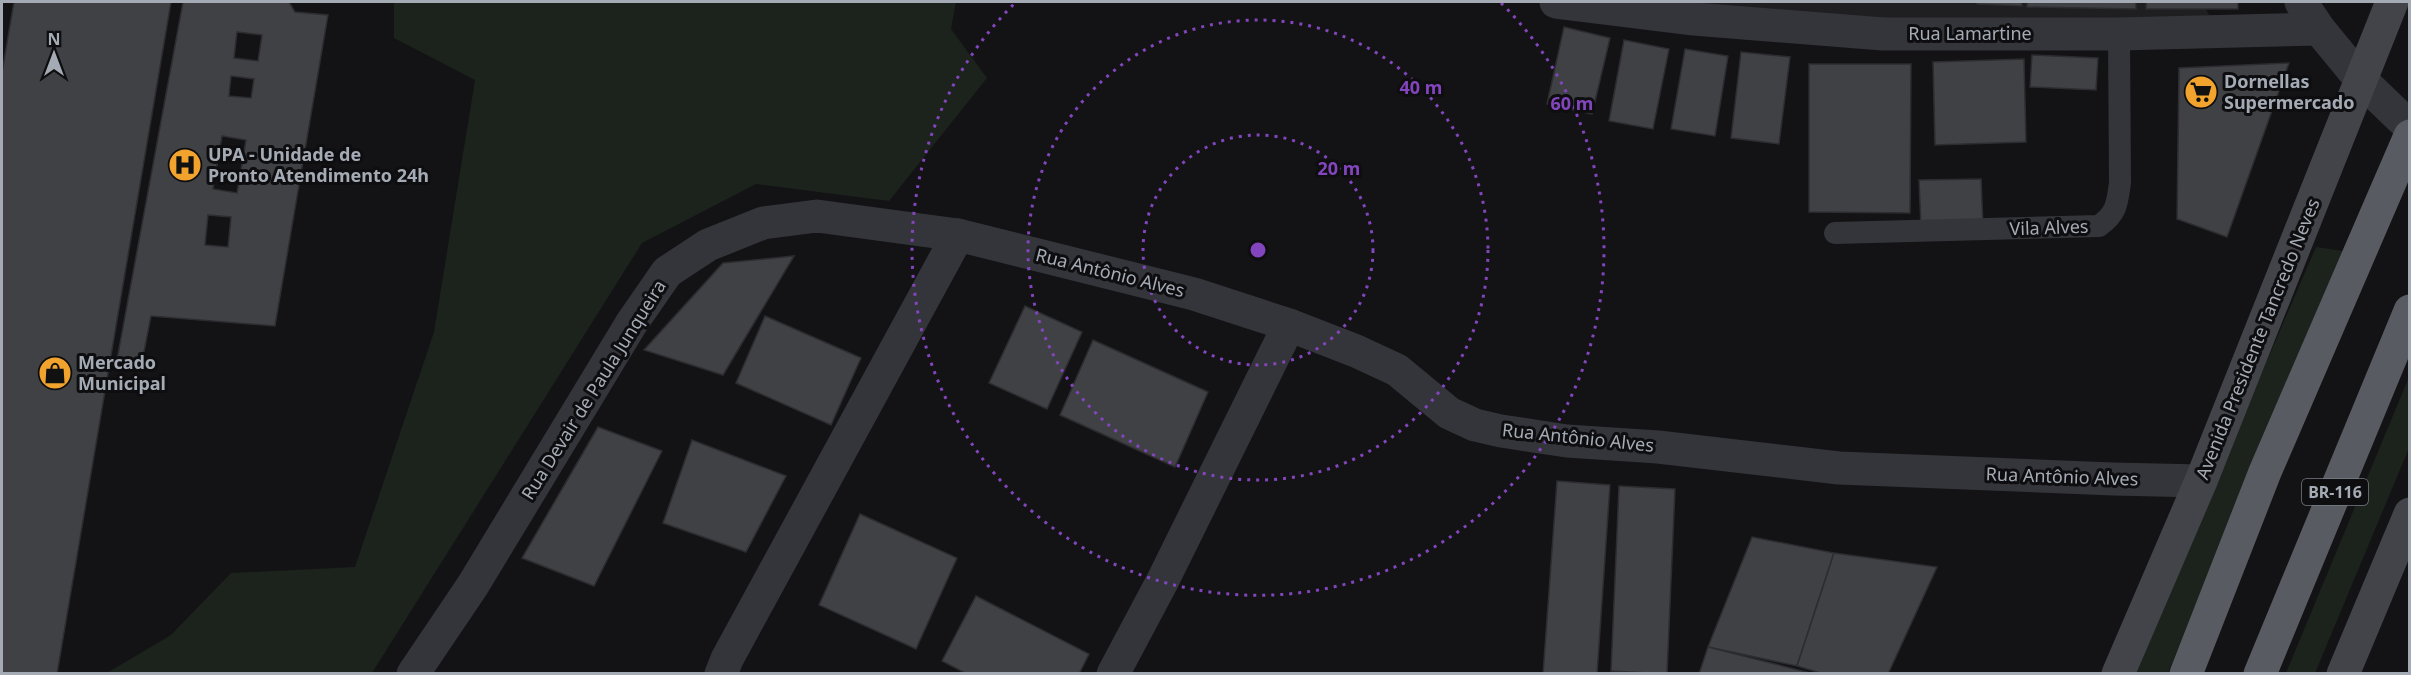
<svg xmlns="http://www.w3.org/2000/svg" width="2411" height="675" viewBox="0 0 2411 675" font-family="'Noto Sans',sans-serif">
<rect width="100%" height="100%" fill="#131315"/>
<!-- built -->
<path fill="#1f1f22" d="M1556 2H2202L2222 38Z"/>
<!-- green -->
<g fill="#1b231c">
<path d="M394 2H956L951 29 987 78 889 201 756 184 642 243 372 673H107L171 635 231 573 355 567 434 332 475 80 394 38Z"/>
<path d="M2316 247 2343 251 2168 673 2132 674Z"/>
<path d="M2409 377V448L2315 673H2286Z"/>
</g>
<!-- building -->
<g fill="#3f4145" stroke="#2d2d31" stroke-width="1.5" fill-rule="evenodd">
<path d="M14 2H171L57 674H2V72Z"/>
<path d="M183 2H289L295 12 328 15 275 326 151 316 141 367 116 365ZM237 32 262 35 258 61 234 58ZM231 76 254 79 251 98 229 96ZM222 136 246 140 237 193 213 189ZM208 215 231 217 228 247 205 245Z"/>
<path d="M1977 2H2022V6L1977 4Z"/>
<path d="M2027 2H2136V9L2027 7Z"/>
<rect x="2146" y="2" width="92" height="7"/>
<path d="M1564 27 1610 38 1592 114 1547 104Z"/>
<path d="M1624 40 1669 49 1653 129 1609 121Z"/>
<path d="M1685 49 1728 56 1715 136 1671 129Z"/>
<path d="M1741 52 1790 57 1779 144 1731 138Z"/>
<path d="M2032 55 2098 58 2096 90 2030 87Z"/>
<path d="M2024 59 2026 142 1935 145 1933 62Z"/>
<path d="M2289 63 2227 237 2177 219 2179 68Z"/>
<path d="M1809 64H1911L1910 213 1809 212Z"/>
<path d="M1981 179 1983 225 1921 227 1919 180Z"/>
<path d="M794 256 723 375 644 350 723 263Z"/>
<path d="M1025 306 1082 332 1047 409 989 383Z"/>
<path d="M765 316 861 358 831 425 736 383Z"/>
<path d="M1093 340 1208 392 1175 467 1060 415Z"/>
<path d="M598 427 662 451 594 586 522 558Z"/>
<path d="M692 440 786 476 746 552 663 523Z"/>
<path d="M1557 481 1610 485 1597 674H1543Z"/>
<path d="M1619 486 1675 489 1667 674 1611 671Z"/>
<path d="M860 514 957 558 916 649 819 605Z"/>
<path d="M1752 537 1834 553 1797 666 1708 647Z"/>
<path d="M1834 553 1937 567 1888 674H1824L1797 666Z"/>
<path d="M976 596 1089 654 1079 674H967L942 661Z"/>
<path d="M1708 647 1814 674H1699Z"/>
</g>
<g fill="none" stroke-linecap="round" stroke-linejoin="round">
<!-- service -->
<path stroke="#34353a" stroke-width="22" d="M1835 233 2099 226C2117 213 2117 204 2120 183L2119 34"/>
<!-- minor -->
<g stroke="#34353a" stroke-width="33">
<path d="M2301 2 2319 29"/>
<path d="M413 674 473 585 631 324 667 272 708 245 763 223 817 216 958 235 1194 294 1289 325 1356 351 1397 370 1449 413 1475 425 1501 431 1567 441 1658 447 1839 468 2113 479 2201 481"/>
<path d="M721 674 727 659 958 235"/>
<path d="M1113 674 1163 580 1289 325"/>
</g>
<!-- tertiary -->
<path stroke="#34353a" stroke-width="33" d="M1556 2 1694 19 1883 34H2119L2319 29 2361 80 2410 127"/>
<!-- secondary -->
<g stroke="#42444a" stroke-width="33">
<path d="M2118 674 2201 481 2392 2"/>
<path d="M2343 674 2410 514"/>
</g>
<!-- trunk -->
<g stroke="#585c62" stroke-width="33">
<path d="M2186 674 2265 472 2410 136"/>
<path d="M2260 674 2410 311"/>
</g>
</g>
<!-- distance rings -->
<g fill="none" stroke="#8345bd" stroke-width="3" stroke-dasharray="3 6">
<circle cx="1258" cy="250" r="115"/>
<circle cx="1258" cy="250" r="230"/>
<path d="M1501 3A346 346 0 1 1 1015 3"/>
</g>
<!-- icons -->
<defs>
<symbol id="supermarket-disc" viewBox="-11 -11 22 22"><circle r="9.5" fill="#f2a32e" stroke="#0e0e10"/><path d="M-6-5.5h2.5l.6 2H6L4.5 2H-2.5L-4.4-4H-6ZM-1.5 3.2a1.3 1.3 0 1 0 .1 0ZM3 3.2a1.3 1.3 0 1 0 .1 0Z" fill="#111"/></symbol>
<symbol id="hospital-disc" viewBox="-11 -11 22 22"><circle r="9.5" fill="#f2a32e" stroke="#0e0e10"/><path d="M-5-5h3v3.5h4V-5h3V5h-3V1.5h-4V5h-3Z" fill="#111"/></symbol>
<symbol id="shop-disc" viewBox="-11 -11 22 22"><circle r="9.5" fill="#f2a32e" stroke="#0e0e10"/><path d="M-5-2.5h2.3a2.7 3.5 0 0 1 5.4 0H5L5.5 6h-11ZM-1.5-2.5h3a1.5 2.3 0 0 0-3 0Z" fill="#111"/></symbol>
</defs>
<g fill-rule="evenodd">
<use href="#supermarket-disc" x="2182" y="73" width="38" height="38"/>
<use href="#hospital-disc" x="166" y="146" width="38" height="38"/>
<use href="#shop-disc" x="36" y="354" width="38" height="38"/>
</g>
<g text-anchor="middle" stroke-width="6" stroke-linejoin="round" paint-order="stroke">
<!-- shield labels -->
<rect fill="#0e0e10" stroke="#787c84" stroke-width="1.5" x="2302" y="479" width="66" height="26" rx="4.5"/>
<g font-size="16" font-weight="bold" fill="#a5abb5">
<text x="2335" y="498">BR-116</text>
</g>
<!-- street labels -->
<g font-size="18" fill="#a5abb5" stroke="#0e0e10">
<text x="1970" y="40">Rua Lamartine</text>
<text transform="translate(2049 228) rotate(-2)" y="6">Vila Alves</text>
<text transform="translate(1110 273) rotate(14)" y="6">Rua Antônio Alves</text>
<text transform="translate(2258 339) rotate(-68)" y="6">Avenida Presidente Tancredo Neves</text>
<text transform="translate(594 390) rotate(-58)" y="6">Rua Devair de Paula Junqueira</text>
<text transform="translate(1578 438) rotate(6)" y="6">Rua Antônio Alves</text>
<text transform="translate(2062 477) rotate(2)" y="6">Rua Antônio Alves</text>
</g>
<!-- poi labels -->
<g font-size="18" font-weight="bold" fill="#a5abb5" stroke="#0e0e10" text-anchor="start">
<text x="2224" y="88">Dornellas<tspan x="2224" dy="21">Supermercado</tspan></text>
<text x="208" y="161">UPA - Unidade de<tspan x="208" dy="21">Pronto Atendimento 24h</tspan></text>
<text x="78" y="369">Mercado<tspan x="78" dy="21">Municipal</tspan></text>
</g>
</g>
<circle cx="1258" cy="250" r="9" fill="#8345bd" stroke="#0e0e10" stroke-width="3"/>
<g font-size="18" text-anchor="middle" font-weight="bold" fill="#8345bd" stroke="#0e0e10" stroke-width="6" stroke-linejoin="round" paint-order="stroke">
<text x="1421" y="94">40 m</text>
<text x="1572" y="110">60 m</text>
<text x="1339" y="175">20 m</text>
</g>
<!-- border -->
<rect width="2411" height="675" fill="none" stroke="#a5abb5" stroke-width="6"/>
<!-- north arrow -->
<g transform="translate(54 54)" stroke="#0e0e10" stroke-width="4.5" paint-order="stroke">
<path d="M0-4.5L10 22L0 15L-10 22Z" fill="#a5abb5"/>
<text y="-9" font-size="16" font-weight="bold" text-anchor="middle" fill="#a5abb5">N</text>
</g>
</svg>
